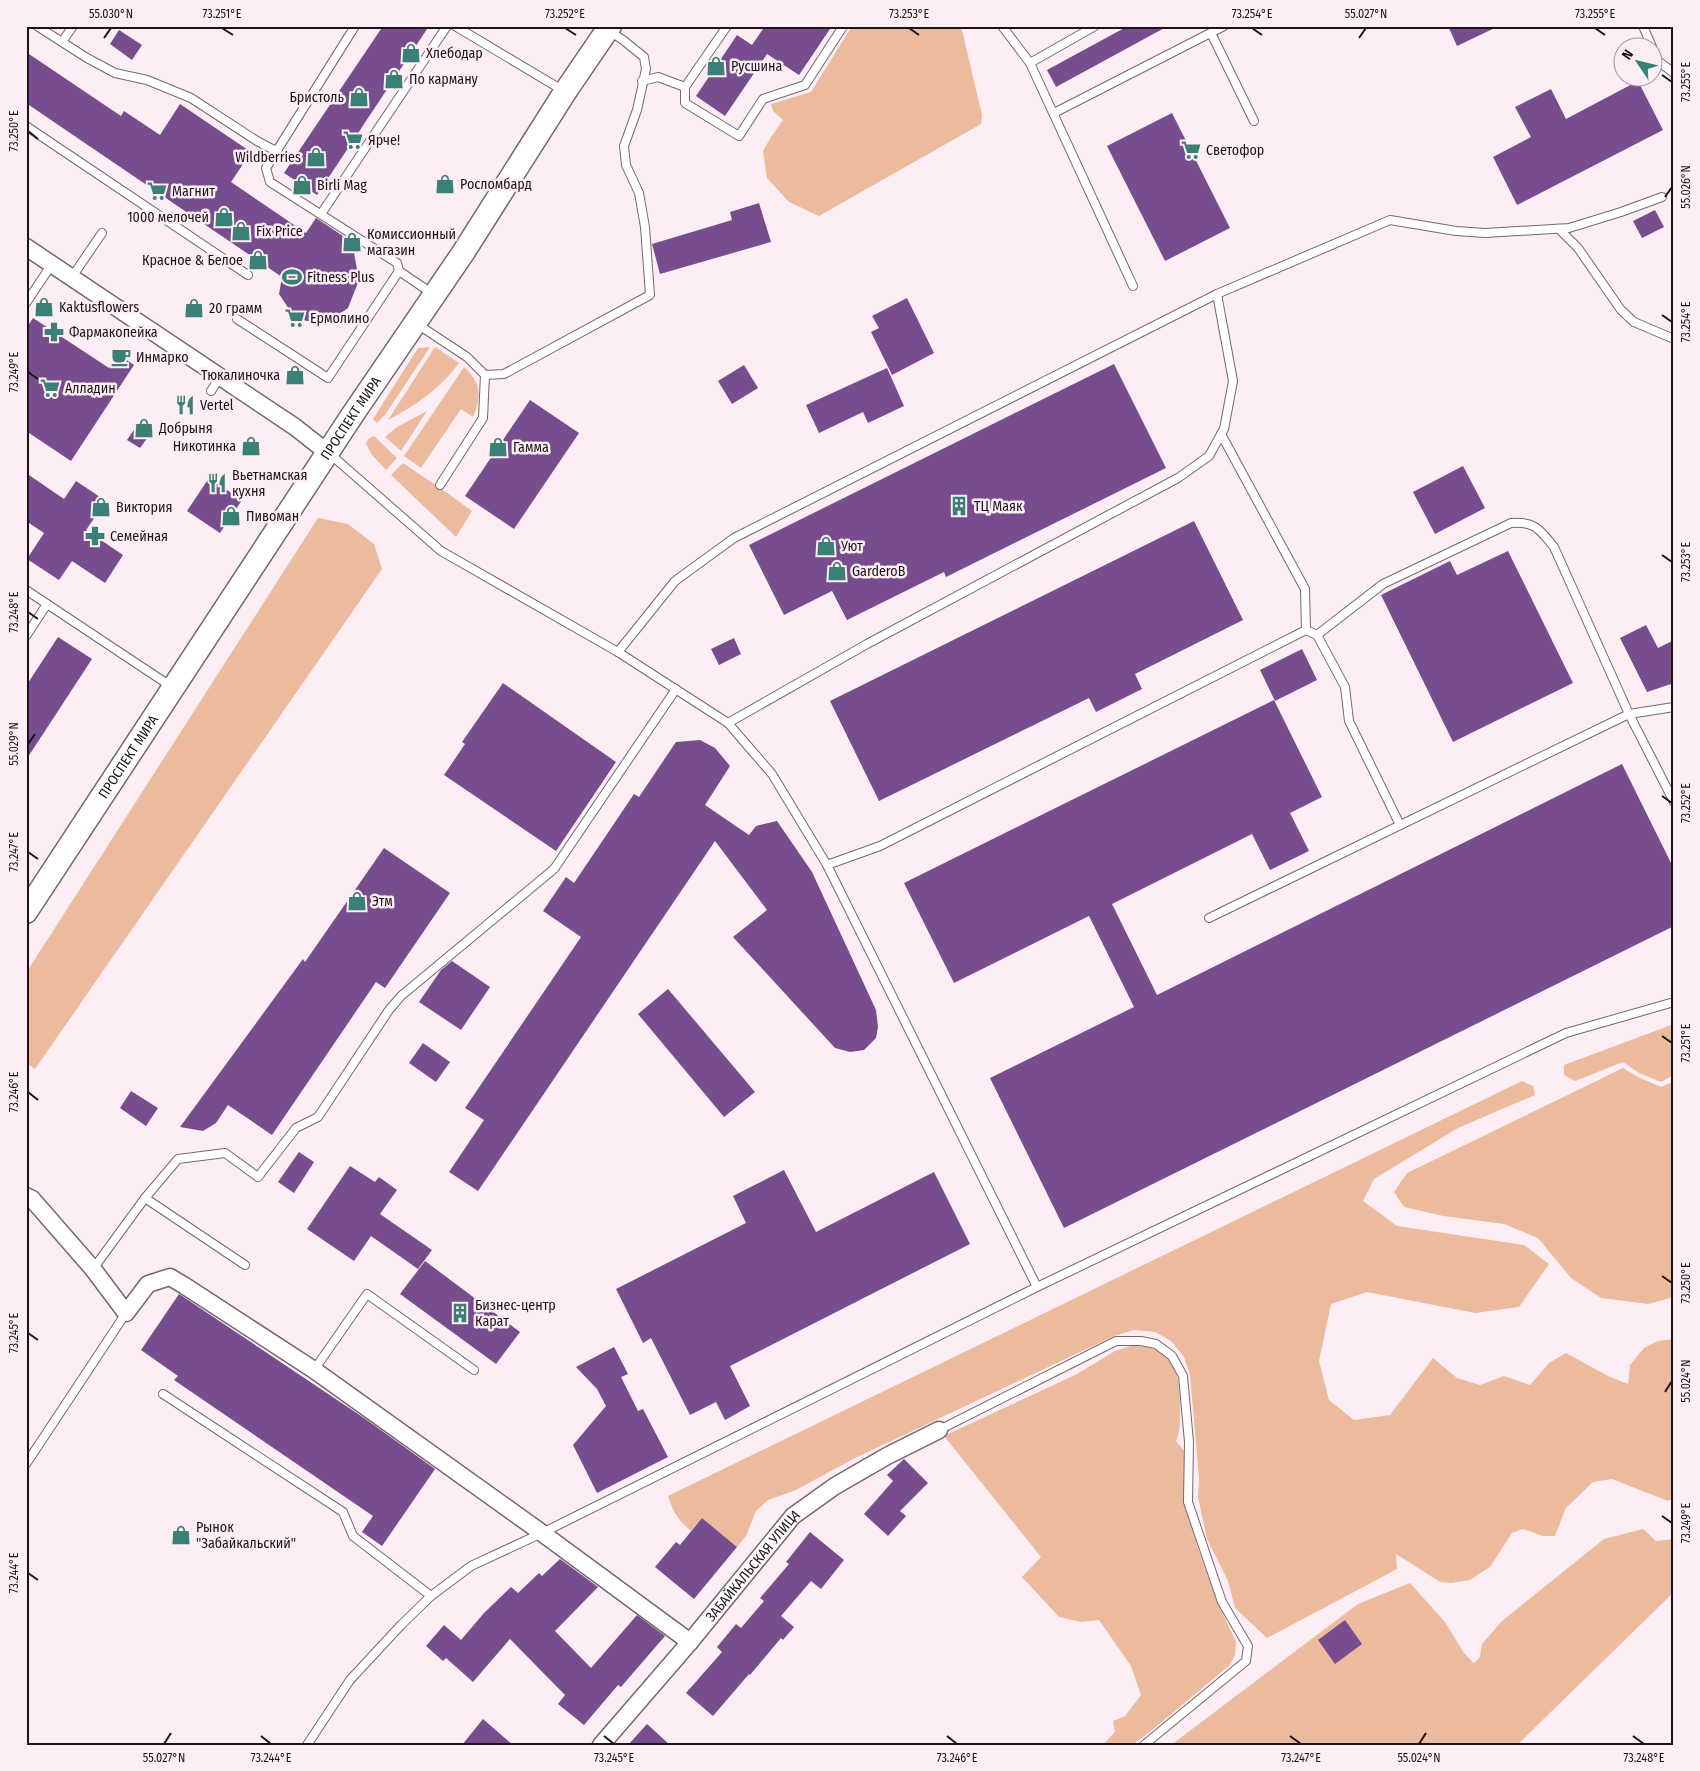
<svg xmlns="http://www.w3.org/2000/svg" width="1700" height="1771" viewBox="0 0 1700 1771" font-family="'Fira Sans Condensed',sans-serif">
<rect width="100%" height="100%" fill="#fdeef5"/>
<!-- green -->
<g fill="#ecbb9d">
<path d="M852 26H961L982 115 981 124 819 216 789 202 767 178 763 151 771 137 783 120 773 111 771 104 811 92Z"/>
<path d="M430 347 385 415 377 423 373 419 418 348Z"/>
<path d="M435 347 459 363C441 388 415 406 388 420Z"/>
<path d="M464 367C481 382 482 397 473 417L461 409 421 468 404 456Z"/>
<path d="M427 411 401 451 385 437 397 427Z"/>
<path d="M374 436 397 458 386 470 372 455 366 444 368 439Z"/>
<path d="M403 463 443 490 472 511 456 537 391 475Z"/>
<path d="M318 518 348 524 374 544 382 569 35 1069 26 1063V973Z"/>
<path d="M1674 1024V1075L1661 1082 1639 1073 1623 1062 1575 1081 1564 1075V1065Z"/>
<path d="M1623 1068 1638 1077 1661 1087 1674 1081V1297L1648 1304 1601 1298 1571 1278 1538 1238 1504 1224 1443 1216 1404 1207 1394 1192 1407 1173Z"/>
<path d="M1522 1081 1533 1086 1535 1095 1458 1128 1374 1179 1363 1201 1397 1226 1524 1245 1549 1264 1519 1307 1475 1313 1367 1292 1331 1304 1319 1361 1329 1400 1354 1420 1390 1415 1433 1358 1457 1378 1480 1385 1504 1376 1530 1385 1549 1363 1566 1353 1608 1376 1628 1384 1630 1365 1644 1348 1658 1341 1674 1339V1498L1668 1501 1612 1479 1593 1482 1566 1508 1555 1536H1543L1523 1529 1512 1533 1490 1567 1470 1580 1451 1583 1440 1582 1396 1554 1397 1569 1267 1638 1235 1608 1228 1581 1207 1539 1198 1497 1199 1478 1190 1375 1184 1357 1171 1341 1155 1332 1134 1330 1114 1336 853 1459 796 1490 768 1500 756 1511 746 1536 737 1547 702 1518 691 1531C679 1521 673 1512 668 1496Z"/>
<path d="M1131 1346C1171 1345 1179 1367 1180 1402 1180 1416 1181 1428 1176 1441L1184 1451V1502L1199 1551 1217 1601 1236 1642 1235 1655 1230 1665 1151 1731 1132 1745H1103L1115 1732 1113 1721 1125 1716 1141 1695 1131 1666 1099 1620 1081 1622 1059 1617 1022 1577 1041 1557 944 1436 1077 1374 1115 1351Z"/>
<path d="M1643 1529 1656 1541 1674 1539V1592L1517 1745H1171L1358 1604 1410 1583 1445 1622 1464 1653 1474 1663 1480 1657 1482 1644 1502 1621 1604 1539Z"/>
</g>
<!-- building -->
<g fill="#774d8d">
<path d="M383 26H429L317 195 284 173Z"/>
<path d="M765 26H832L799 75 767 54 725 116 696 96 737 35 752 45Z"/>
<path d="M1128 26H1168L1056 87 1047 70Z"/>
<path d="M1448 26H1499L1457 46Z"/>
<path d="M119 30 142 45 132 60 110 44Z"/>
<path d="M26 52 121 116 124 111 160 135 180 104 251 152 231 182 306 233 316 218 352 242 359 280 348 308 324 325 295 318 279 294 282 277 26 103Z"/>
<path d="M1638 81 1663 130 1517 205 1493 157 1531 137 1515 107 1551 89 1566 119Z"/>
<path d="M1172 113 1230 228 1165 261 1107 146Z"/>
<path d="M759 203 771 242 660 274 652 244 732 220 730 212Z"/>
<path d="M1655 210 1664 227 1642 238 1633 221Z"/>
<path d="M907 298 934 353 892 375 871 332 879 328 872 316Z"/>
<path d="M33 318 109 368 118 354 134 365 71 461 26 431V329Z"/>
<path d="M1114 364 1166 468 946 577 944 572 847 620 832 591 784 615 749 545Z"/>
<path d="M744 365 758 388 732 404 718 381Z"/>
<path d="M887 368 904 406 868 423 863 412 819 433 806 405Z"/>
<path d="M530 400 579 433 514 529 465 496Z"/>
<path d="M138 424 151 433 140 448 127 440Z"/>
<path d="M1463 466 1485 508 1435 534 1413 492Z"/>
<path d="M26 473 64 499 76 481 106 501 86 530 123 555 105 583 72 561 59 580 27 559 44 533 26 521Z"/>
<path d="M209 478 242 500 220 533 187 511Z"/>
<path d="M1194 521 1243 620 1135 674 1142 689 1096 712 1089 698 879 801 830 701Z"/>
<path d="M1508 551 1573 683 1453 742 1381 595 1450 561 1457 575Z"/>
<path d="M1646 625 1658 648 1674 640V683L1647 692 1620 638Z"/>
<path d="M58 637 92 659 26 760V686Z"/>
<path d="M734 638 741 654 719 665 711 649Z"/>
<path d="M1302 649 1317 680 1275 701 1260 670Z"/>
<path d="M503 683 616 762 556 851 444 775 465 744 462 742Z"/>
<path d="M1274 700 1322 797 1290 813 1309 851 1270 870 1252 834 1112 904 1157 995 1622 764 1674 869V926L1064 1228 990 1078 1134 1007 1089 916 954 983 904 883Z"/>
<path d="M700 740 715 748 730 766 705 805 749 835 756 826 777 821 812 872 876 1010 878 1027 876 1038 864 1050 850 1052 835 1048 733 937 767 910 715 841 478 1191 449 1172 484 1120 465 1108 581 937 543 911 566 877 574 883 634 794 639 797 676 742Z"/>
<path d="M384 848 450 893 385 988 376 982 272 1135 228 1105 216 1123 203 1131 180 1127 303 959 305 962Z"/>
<path d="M452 961 490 987 461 1030 419 1002 441 970Z"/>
<path d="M668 989 755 1092 724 1117 638 1014Z"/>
<path d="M423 1043 450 1062 436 1082 409 1063Z"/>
<path d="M131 1091 158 1108 146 1126 120 1108Z"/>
<path d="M299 1152 314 1162 294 1193 278 1182Z"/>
<path d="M350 1166 375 1182 379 1177 397 1190 380 1214 432 1250 418 1269 371 1236 354 1261 307 1229Z"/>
<path d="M784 1170 816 1232 934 1172 970 1244 730 1366 750 1406 725 1420 716 1402 690 1415 651 1338 643 1343 616 1289 746 1223 733 1196Z"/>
<path d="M425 1261 520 1332 496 1364 400 1294Z"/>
<path d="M179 1294 364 1418 435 1469 382 1546 362 1532 373 1516 174 1380 178 1376 141 1350Z"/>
<path d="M614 1347 628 1374 621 1377 638 1411 643 1409 668 1457 597 1493 573 1445 606 1406 597 1389 576 1367Z"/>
<path d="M904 1459 928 1483 900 1511 906 1516 888 1536 864 1514 893 1481 887 1475Z"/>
<path d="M702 1518 737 1547 694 1599 655 1567 676 1542 680 1545Z"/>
<path d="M810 1532 844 1560 821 1589 811 1581 781 1616 794 1627 783 1640 781 1638 750 1675 749 1674 713 1716 686 1693 722 1652 717 1647 736 1624 741 1628 764 1601 760 1598 789 1564 786 1562Z"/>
<path d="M560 1559 598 1587 555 1631 591 1668 637 1615 665 1636 621 1687 618 1685 584 1725 558 1704 565 1695 510 1639 473 1682 446 1658 443 1661 426 1646 444 1625 461 1640 484 1613 511 1587 518 1593 539 1573 542 1576Z"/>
<path d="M1345 1620 1362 1644 1335 1664 1318 1640Z"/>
<path d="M483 1719 513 1745H462Z"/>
<path d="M647 1724 670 1745H628Z"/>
</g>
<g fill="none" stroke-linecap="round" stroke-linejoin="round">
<defs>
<g id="service">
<path d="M37 26 87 58 115 73 147 80 191 98 257 141 276 151"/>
<path d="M355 26 266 168 270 182 397 263 399 271 433 294"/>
<path d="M455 26 564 91"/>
<path d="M727 26 685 87V103L739 136 763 99 805 85 842 28 839 26"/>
<path d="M1002 26 1030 63 1133 286"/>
<path d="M1643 26 1658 61 1674 73"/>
<path d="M1211 33 1254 121"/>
<path d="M62 42 73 26"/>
<path d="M1030 63 1095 26"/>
<path d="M642 81 658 77 685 87"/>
<path d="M1054 113 1224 26"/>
<path d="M26 126 248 275"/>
<path d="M321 214 447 26"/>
<path d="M1559 229 1578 248 1621 310 1634 322 1674 339"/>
<path d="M72 277 102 233"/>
<path d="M26 303 52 264"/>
<path d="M237 319 328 378 399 271"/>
<path d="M417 324 467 357 485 375 483 418 440 485"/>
<path d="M485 375 504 374 650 295 645 227 639 193 626 165 624 146 637 110 646 69 644 57 623 40 609 31"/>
<path d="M211 391 220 377"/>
<path d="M1221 434 1305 589 1306 630"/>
<path d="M330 454 441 551 618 652 728 723 772 774 827 865 1037 1287"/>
<path d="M26 590 172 687"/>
<path d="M1317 635 1383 584 1511 523C1535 521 1540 530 1554 547L1629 714 1674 802"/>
<path d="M26 636 47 604"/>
<path d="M618 652 675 581 734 538 1217 294 1390 220 1456 231 1485 233 1569 228 1621 212 1662 197"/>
<path d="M728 723 867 644 1178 478 1209 456 1224 429 1233 381 1217 294"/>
<path d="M827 865 880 846 1306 630 1317 635 1345 687 1349 721 1400 825"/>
<path d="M1209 918 1629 714 1674 707"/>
<path d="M145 1198 178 1159 225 1153 258 1177 296 1128 318 1117 389 1010 401 996 554 869 676 689"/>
<path d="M93 1269 145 1198 245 1265"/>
<path d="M314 1370 367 1294 474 1370"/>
<path d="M163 1394 343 1512 353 1536 431 1596"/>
<path d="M939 1430 1116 1341H1141L1156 1344 1172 1356 1183 1376 1189 1442 1188 1502 1222 1602 1248 1646 1246 1661 1144 1745"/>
<path d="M26 1464 126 1313"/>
<path d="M307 1745 350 1680 401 1625 431 1596 471 1566 542 1533 1037 1287 1566 1033 1674 1002"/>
</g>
<g id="minor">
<path d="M26 247 295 427 328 453"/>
<path d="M26 1196 32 1199 93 1269 126 1313 148 1284 170 1277 185 1286 314 1370 542 1533 690 1642"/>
<path id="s1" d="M601 1745 690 1642 793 1516 835 1486 887 1456 939 1430"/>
</g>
<g id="secondary">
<path id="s2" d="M26 912 353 414 463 253 565 92 610 26"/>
</g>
</defs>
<!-- service casing -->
<use href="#service" stroke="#79656f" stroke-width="10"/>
<!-- minor casing -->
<use href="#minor" stroke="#79656f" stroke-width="19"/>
<!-- secondary casing -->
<use href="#secondary" stroke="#79656f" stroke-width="25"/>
<!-- service -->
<use href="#service" stroke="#fff" stroke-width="8"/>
<!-- minor -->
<use href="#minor" stroke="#fff" stroke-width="16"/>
<!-- secondary -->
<use href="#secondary" stroke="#fff" stroke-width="22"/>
</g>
<!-- ticks -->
<path fill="none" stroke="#1b1317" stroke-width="2" d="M222 28 233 35M565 28 576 35M909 28 919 35M1252 28 1262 35M1595 28 1605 35M104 38 111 28M1359 38 1366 28M1662 75 1672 82M28 131 38 139M1665 197 1672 187M1662 315 1672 322M28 372 38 379M1662 555 1672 562M28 612 38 619M28 744 35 734M1662 796 1672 803M28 852 38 859M1662 1036 1672 1043M28 1092 38 1100M1662 1276 1672 1283M28 1333 38 1340M1665 1392 1672 1381M1662 1516 1672 1523M28 1573 38 1580M261 1736 271 1744M604 1736 614 1744M947 1736 957 1744M1290 1736 1301 1744M1633 1736 1644 1744M164 1744 171 1733M1419 1744 1426 1733"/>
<!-- icons -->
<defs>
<symbol id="shop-bare" viewBox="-9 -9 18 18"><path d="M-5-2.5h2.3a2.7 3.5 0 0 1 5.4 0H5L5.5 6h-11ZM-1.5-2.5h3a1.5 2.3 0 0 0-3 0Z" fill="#3b8076" stroke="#fdeef5" stroke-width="2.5" paint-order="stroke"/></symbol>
<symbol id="supermarket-bare" viewBox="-9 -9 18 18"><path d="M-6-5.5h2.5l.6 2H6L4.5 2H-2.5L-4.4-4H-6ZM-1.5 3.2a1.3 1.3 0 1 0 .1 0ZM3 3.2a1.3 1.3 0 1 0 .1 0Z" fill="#3b8076" stroke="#fdeef5" stroke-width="2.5" paint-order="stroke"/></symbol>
<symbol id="stadium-bare" viewBox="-9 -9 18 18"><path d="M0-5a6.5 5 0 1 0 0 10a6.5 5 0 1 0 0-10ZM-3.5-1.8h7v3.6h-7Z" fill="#3b8076" stroke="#fdeef5" stroke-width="2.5" paint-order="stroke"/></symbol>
<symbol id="pharmacy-bare" viewBox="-9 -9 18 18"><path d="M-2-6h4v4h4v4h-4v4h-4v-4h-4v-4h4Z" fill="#3b8076" stroke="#fdeef5" stroke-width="2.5" paint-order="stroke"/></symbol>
<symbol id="cafe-bare" viewBox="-9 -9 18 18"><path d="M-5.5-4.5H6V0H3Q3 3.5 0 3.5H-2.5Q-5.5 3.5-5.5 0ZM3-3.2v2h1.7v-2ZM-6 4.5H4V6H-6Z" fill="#3b8076" stroke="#fdeef5" stroke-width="2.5" paint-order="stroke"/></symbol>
<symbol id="restaurant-bare" viewBox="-9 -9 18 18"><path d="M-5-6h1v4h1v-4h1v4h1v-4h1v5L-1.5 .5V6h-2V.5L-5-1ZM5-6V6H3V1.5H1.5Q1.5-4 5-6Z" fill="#3b8076" stroke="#fdeef5" stroke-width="2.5" paint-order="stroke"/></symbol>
<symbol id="building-bare" viewBox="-9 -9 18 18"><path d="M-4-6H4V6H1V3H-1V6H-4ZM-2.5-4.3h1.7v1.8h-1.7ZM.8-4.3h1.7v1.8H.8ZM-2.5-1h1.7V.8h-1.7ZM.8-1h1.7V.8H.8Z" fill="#3b8076" stroke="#fdeef5" stroke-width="2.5" paint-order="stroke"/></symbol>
</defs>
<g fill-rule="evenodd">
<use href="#shop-bare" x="397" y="39" width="28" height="28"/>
<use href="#shop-bare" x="702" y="52" width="28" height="28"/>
<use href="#shop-bare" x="380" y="65" width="28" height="28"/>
<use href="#shop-bare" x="345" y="83" width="28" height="28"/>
<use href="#supermarket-bare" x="339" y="126" width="28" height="28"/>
<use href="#supermarket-bare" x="1177" y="136" width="28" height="28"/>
<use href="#shop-bare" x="302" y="143" width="28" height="28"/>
<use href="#shop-bare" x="431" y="170" width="28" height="28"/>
<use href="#shop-bare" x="288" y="171" width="28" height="28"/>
<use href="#supermarket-bare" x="143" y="177" width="28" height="28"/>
<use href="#shop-bare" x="210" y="203" width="28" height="28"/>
<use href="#shop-bare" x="227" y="217" width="28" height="28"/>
<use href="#shop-bare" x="338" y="228" width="28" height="28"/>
<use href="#shop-bare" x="244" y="246" width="28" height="28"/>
<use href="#stadium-bare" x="278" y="263" width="28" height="28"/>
<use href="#shop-bare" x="30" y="293" width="28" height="28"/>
<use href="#shop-bare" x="180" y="294" width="28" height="28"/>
<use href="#supermarket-bare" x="281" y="304" width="28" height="28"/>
<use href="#pharmacy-bare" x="40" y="318" width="28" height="28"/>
<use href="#cafe-bare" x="107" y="343" width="28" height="28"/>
<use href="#shop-bare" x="281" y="361" width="28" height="28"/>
<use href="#supermarket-bare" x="36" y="374" width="28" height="28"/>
<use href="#restaurant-bare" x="171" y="391" width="28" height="28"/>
<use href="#shop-bare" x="130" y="414" width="28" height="28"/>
<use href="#shop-bare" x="237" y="432" width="28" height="28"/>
<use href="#shop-bare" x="484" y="433" width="28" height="28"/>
<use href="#restaurant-bare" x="203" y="469" width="28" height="28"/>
<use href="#building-bare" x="945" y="492" width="28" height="28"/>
<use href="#shop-bare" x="87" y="493" width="28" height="28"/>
<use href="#shop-bare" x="217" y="502" width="28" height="28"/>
<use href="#pharmacy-bare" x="81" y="522" width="28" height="28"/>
<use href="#shop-bare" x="812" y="532" width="28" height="28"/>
<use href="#shop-bare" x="823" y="557" width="28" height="28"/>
<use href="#shop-bare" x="343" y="887" width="28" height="28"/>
<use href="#building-bare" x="446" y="1299" width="28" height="28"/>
<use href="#shop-bare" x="167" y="1521" width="28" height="28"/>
</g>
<g text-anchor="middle" stroke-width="5" stroke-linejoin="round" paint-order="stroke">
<!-- poi labels -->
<g font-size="14" fill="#1b1317" stroke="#fdeef5" text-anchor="start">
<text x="426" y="58">Хлебодар</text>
<text x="731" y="71">Русшина</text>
<text x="409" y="84">По карману</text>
<text x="344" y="102" text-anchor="end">Бристоль</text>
<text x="368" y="145">Ярче!</text>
<text x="1206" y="155">Светофор</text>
<text x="301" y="162" text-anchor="end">Wildberries</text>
<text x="460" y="189">Росломбард</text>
<text x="317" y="190">Birli Mag</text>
<text x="172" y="196">Магнит</text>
<text x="209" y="222" text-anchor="end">1000 мелочей</text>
<text x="256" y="236">Fix Price</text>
<text x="367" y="239">Комиссионный<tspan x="367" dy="16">магазин</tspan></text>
<text x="243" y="265" text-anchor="end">Красное &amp; Белое</text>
<text x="307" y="282">Fitness Plus</text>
<text x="59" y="312">Kaktusflowers</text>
<text x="209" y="313">20 грамм</text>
<text x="310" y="323">Ермолино</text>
<text x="69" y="337">Фармакопейка</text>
<text x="136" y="362">Инмарко</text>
<text x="280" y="380" text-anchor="end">Тюкалиночка</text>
<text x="65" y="393">Алладин</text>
<text x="200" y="410">Vertel</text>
<text x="159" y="433">Добрыня</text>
<text x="236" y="451" text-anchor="end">Никотинка</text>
<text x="513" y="452">Гамма</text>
<text x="232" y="480">Вьетнамская<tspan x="232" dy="16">кухня</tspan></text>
<text x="974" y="511">ТЦ Маяк</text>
<text x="116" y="512">Виктория</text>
<text x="246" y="521">Пивоман</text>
<text x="110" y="541">Семейная</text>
<text x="841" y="551">Уют</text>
<text x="852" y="576">GarderoB</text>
<text x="372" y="906">Этм</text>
<text x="475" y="1310">Бизнес-центр<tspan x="475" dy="16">Карат</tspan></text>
<text x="196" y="1532">Рынок<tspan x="196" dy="16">"Забайкальский"</tspan></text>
</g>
<!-- street labels -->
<g font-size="14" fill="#1b1317" stroke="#fdeef5">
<text dy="5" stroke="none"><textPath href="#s2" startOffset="591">ПРОСПЕКТ МИРА</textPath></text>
<text dy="5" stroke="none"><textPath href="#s2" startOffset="186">ПРОСПЕКТ МИРА</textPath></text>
<text dy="5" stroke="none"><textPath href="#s1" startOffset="235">ЗАБАЙКАЛЬСКАЯ УЛИЦА</textPath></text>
</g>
</g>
<!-- border -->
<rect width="1700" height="1771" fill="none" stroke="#fdeef5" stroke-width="55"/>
<!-- north arrow -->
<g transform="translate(1638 62) rotate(305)"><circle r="24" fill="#fdeef5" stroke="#a3969c"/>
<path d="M0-4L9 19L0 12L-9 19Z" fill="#3b8076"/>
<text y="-8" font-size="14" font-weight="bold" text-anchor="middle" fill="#1b1317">N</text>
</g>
<rect x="28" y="28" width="1644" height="1716" fill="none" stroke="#1b1317" stroke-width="2"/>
<g font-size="12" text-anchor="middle" fill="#1b1317">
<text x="111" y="18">55.030°N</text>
<text x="222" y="18">73.251°E</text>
<text x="565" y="18">73.252°E</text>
<text x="909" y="18">73.253°E</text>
<text x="1252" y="18">73.254°E</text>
<text x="1366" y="18">55.027°N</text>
<text x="1595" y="18">73.255°E</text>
<text transform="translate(1686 82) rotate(-90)" y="4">73.255°E</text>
<text transform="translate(14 131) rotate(-90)" y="4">73.250°E</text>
<text transform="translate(1686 187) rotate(-90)" y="4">55.026°N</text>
<text transform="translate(1686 322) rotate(-90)" y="4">73.254°E</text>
<text transform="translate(14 372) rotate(-90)" y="4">73.249°E</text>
<text transform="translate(1686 562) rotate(-90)" y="4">73.253°E</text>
<text transform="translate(14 612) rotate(-90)" y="4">73.248°E</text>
<text transform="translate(14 744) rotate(-90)" y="4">55.029°N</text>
<text transform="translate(1686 803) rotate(-90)" y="4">73.252°E</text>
<text transform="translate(14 852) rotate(-90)" y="4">73.247°E</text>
<text transform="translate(1686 1043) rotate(-90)" y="4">73.251°E</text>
<text transform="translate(14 1092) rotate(-90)" y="4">73.246°E</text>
<text transform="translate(1686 1283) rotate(-90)" y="4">73.250°E</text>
<text transform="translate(14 1333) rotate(-90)" y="4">73.245°E</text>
<text transform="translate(1686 1381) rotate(-90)" y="4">55.024°N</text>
<text transform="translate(1686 1523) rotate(-90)" y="4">73.249°E</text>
<text transform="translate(14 1573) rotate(-90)" y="4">73.244°E</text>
<text x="164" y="1762">55.027°N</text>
<text x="271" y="1762">73.244°E</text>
<text x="614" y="1762">73.245°E</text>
<text x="957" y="1762">73.246°E</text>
<text x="1301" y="1762">73.247°E</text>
<text x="1419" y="1762">55.024°N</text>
<text x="1644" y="1762">73.248°E</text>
</g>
</svg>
